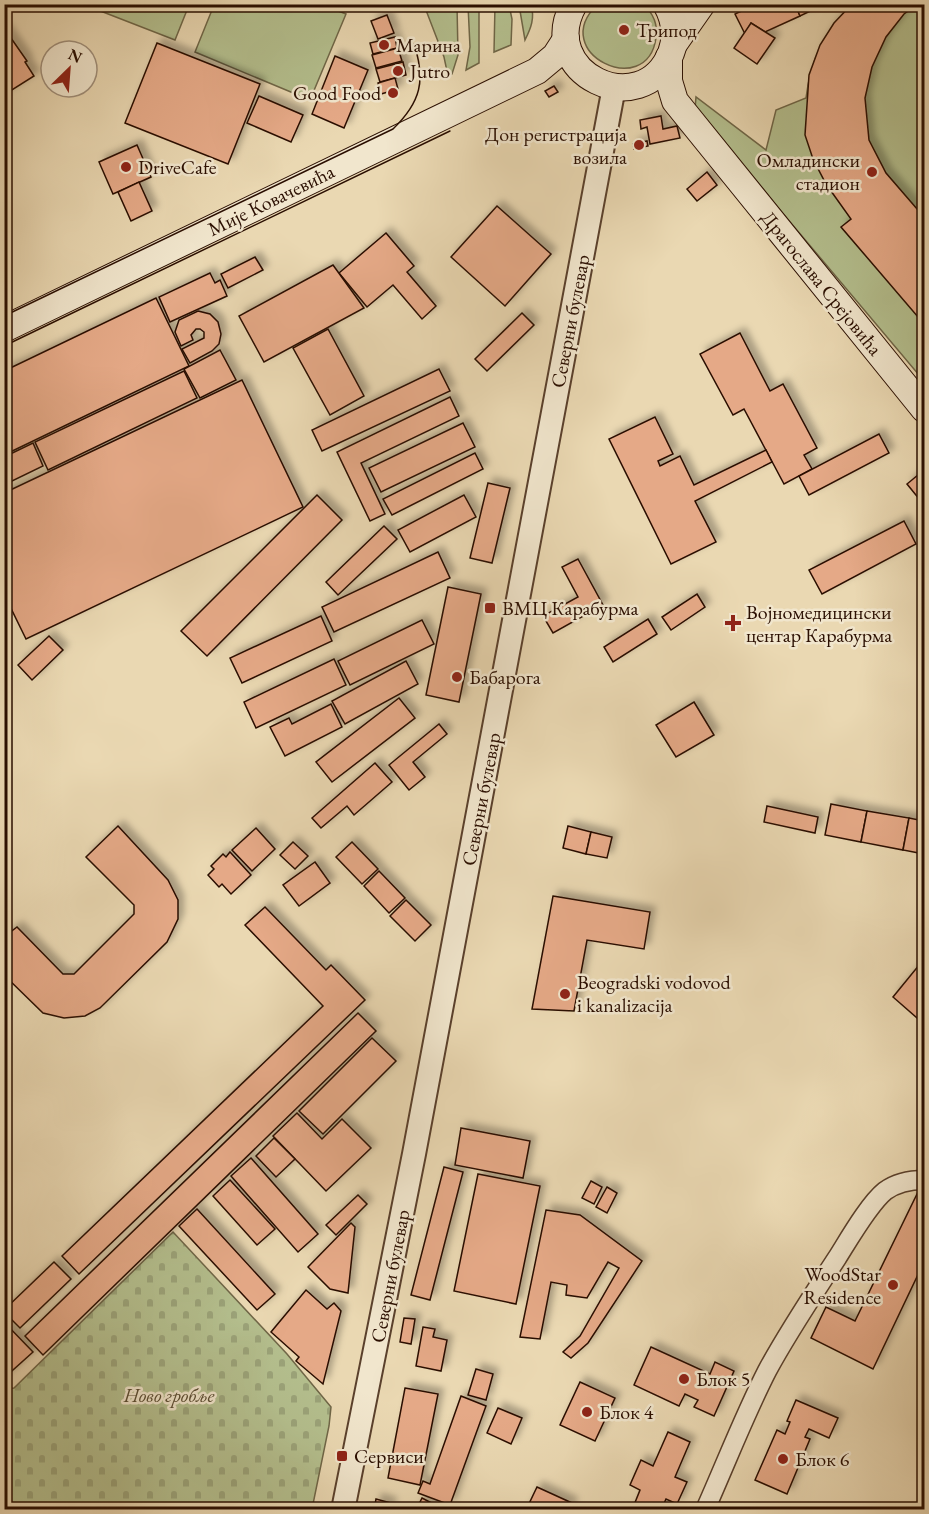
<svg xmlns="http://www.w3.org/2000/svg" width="929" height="1514" viewBox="0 0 929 1514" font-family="'EB Garamond',serif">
<defs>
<pattern id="cemetery-stones" width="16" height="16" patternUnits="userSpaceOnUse" patternTransform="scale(1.5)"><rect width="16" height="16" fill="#b4bf8e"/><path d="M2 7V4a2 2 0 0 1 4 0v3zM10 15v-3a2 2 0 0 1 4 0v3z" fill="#9ba379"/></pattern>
<filter id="shadow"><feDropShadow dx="5.5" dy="-5.5" stdDeviation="3" flood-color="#0004"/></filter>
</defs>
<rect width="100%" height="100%" fill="#ead8b2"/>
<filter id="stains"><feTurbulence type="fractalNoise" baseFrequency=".00333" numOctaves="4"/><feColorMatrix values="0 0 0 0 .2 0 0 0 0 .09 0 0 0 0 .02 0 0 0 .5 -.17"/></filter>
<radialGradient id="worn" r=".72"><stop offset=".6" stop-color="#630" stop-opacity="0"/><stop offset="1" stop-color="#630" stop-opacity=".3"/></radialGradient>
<!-- green -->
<g fill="#b4bf8e" stroke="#6f6647" stroke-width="1.5">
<path d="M85 5H189L175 40Z"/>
<path d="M214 5H323L346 14 310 100 195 52Z"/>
<path d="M424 5H457L458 55 452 74 448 76 444 57Z"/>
<path d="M468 5H479V63L466 70 470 47Z"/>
<path d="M495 5H509L512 19 511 45 494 52Z"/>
<path d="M519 5H531C535 18 531 28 525 40Z"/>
<path d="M597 5 643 4C653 13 658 25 656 38 647 101 547 53 597 5Z"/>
<path d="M852 5H924V381L695 109 696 97 766 150 776 110 806 98C811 57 824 34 852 5Z"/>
</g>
<!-- cemetery -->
<path fill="url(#cemetery-stones)" stroke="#6f6647" stroke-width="1.5" d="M173 1232 287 1354 331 1407 329 1426 312 1509H5V1389L14 1388Z"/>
<!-- building -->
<g fill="#e5a987" stroke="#2a0e00" stroke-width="1.5" filter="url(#shadow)">
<path d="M756 4H795L800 16 765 32 751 23 745 34 735 14Z"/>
<path d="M795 4H825L800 16Z"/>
<path d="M852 4H918L904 14 886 37 872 67 865 98 869 140 886 173 924 217V324L841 227 851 219 826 184 813 159 805 135 809 75 820 45 834 23Z"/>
<path d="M387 15 394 33 378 39 371 21Z"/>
<path d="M751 23 775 38 757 64 734 48Z"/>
<path d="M4 28 27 61 25 62 34 76 4 95Z"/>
<path d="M395 37 397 48 373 54 370 43Z"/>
<path d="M157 43 260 84 228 164 125 123Z"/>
<path d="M398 48 402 61 376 68 372 55Z"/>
<path d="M335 56 368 70 344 128 312 114Z"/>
<path d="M403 62 406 75 380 82 376 69Z"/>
<path d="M395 78 398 89 381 94 378 83Z"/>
<path d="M554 86 558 92 549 97 545 91Z"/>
<path d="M259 96 303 115 291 142 247 123Z"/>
<path d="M661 116 663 129 677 126 680 138 650 144 647 127 641 129 640 120Z"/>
<path d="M647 141 648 146 634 149 633 144Z"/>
<path d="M137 145 151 177 113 194 99 162Z"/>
<path d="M707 172 717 185 697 201 687 189Z"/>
<path d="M139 182 152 211 131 221 118 192Z"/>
<path d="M497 206 551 254 505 306 451 257Z"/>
<path d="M386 233 414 266 407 272 436 306 422 319 393 285 367 307 339 273Z"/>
<path d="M255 257 263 270 228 288 221 274Z"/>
<path d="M333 265 364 308 264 362 239 316Z"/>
<path d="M210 273 215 283 220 280 227 296 170 322 159 297Z"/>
<path d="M156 298 189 366 4 455V371Z"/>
<path d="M198 311 210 314 218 322 221 334 219 344 212 351 190 363 182 349 204 338V332L200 329H196L191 335 193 340 181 346 175 332 179 320Z"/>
<path d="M522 313 534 325 487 371 475 359Z"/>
<path d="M328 329 364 396 330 415 293 348Z"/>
<path d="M740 333 770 391 783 384 817 448 804 455 812 469 784 484 744 409 733 415 700 354Z"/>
<path d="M220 350 236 380 200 398 184 369Z"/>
<path d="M439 369 450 391 322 451 312 430Z"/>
<path d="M184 371 197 398 48 470 35 442Z"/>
<path d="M242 380 303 507 26 639 4 594V493Z"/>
<path d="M450 397 459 416 361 463 385 514 370 521 337 452Z"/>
<path d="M655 417 673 454 658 461 660 466 680 456 694 485 766 450 772 462 695 501 716 542 671 564 609 439Z"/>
<path d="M463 423 475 447 381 492 369 468Z"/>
<path d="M879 434 889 453 809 495 799 476Z"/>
<path d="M33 443 43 466 10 482 4 471V457Z"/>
<path d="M475 453 483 469 392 515 383 499Z"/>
<path d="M924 470V505L907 484Z"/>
<path d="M488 483 510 488 492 563 470 558Z"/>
<path d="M317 495 342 520 207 656 181 631Z"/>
<path d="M464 495 476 517 410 552 398 530Z"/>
<path d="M904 521 916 544 822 594 809 570Z"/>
<path d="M384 526 397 539 338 595 326 582Z"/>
<path d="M438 552 450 578 334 632 322 607Z"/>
<path d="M578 559 603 605 553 633 543 616 578 597 562 567Z"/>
<path d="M448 587 481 594 459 702 426 695Z"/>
<path d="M697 594 705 607 671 630 662 617Z"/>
<path d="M321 616 332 641 242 683 230 658Z"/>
<path d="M648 619 657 634 613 662 604 647Z"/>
<path d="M422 620 434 644 350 685 338 661Z"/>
<path d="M49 636 63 650 32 680 18 665Z"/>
<path d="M334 659 346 685 256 728 244 702Z"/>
<path d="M406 661 418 684 345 724 332 701Z"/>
<path d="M399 698 415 718 332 782 316 762Z"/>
<path d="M694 702 714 735 676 757 656 725Z"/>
<path d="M331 704 342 727 285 756 270 727 289 718 292 724Z"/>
<path d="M439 724 447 734 413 762 425 777 409 790 389 765Z"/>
<path d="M375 763 392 782 354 815 347 806 321 828 312 818Z"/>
<path d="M831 804 867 811 861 842 825 835Z"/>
<path d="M767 806 818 817 815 833 764 822Z"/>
<path d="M867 811 909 818 903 850 861 842Z"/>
<path d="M909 818 924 821V854L903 850Z"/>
<path d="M118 826 168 880 178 900V919L167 942 100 1008 85 1016 64 1018 43 1013 4 975V937L17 927 63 974H74L134 914V905L86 857Z"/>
<path d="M568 826 591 832 586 854 563 848Z"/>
<path d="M256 828 275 849 252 871 232 850Z"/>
<path d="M591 832 612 837 607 858 586 854Z"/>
<path d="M293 842 308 856 295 869 280 855Z"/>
<path d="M352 842 378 869 362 884 336 857Z"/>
<path d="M230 852 251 875 231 894 222 884 219 887 208 875 214 869 211 866 223 854 226 857Z"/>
<path d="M315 862 330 883 299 906 283 885Z"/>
<path d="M379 871 405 898 389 913 364 886Z"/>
<path d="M553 896 650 912 644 949 587 940 574 1011 532 1009Z"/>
<path d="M406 900 431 925 415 941 390 916Z"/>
<path d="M265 907 326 970 331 965 365 1000 79 1274 62 1256 323 1006 245 925Z"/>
<path d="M924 959V1024L893 997Z"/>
<path d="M358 1013 376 1031 43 1355 25 1336Z"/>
<path d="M372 1038 396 1061 323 1134 299 1111Z"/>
<path d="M297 1113 322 1139 342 1119 371 1148 326 1191 273 1136Z"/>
<path d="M461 1128 530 1141 523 1178 455 1165Z"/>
<path d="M274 1138 295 1159 276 1177 256 1156Z"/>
<path d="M251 1158 318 1234 298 1252 231 1176Z"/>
<path d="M444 1167 463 1172 430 1300 411 1295Z"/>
<path d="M478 1174 540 1186 516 1304 454 1291Z"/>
<path d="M230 1180 275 1229 257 1245 213 1196Z"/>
<path d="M591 1181 602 1187 594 1204 582 1198Z"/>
<path d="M607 1187 617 1193 607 1213 596 1207Z"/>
<path d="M918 1192 924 1195V1262L873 1369 811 1338 826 1307 855 1321Z"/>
<path d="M358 1195 367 1204 336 1235 326 1225Z"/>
<path d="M197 1209 275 1294 257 1310 179 1226Z"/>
<path d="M546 1210 580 1215 642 1261 588 1343 571 1358 563 1352 580 1336 619 1268 608 1262 587 1298 566 1295 567 1285 551 1282 540 1339 520 1337Z"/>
<path d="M351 1223 355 1227 348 1293 330 1289 308 1267Z"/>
<path d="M54 1262 71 1279 20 1328 4 1312V1310Z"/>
<path d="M306 1290 327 1309 334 1303 341 1311 323 1384 296 1361 299 1357 271 1332Z"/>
<path d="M404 1318 415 1319 411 1344 400 1342Z"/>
<path d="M4 1322 33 1352 4 1378Z"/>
<path d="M423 1327 435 1329 433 1337 447 1340 441 1371 416 1366Z"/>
<path d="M651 1347 710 1374 715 1362 734 1371 714 1416 694 1407 698 1400 685 1394 679 1406 634 1385Z"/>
<path d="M476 1369 493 1374 486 1400 468 1395Z"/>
<path d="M580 1382 615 1398 595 1441 560 1425Z"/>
<path d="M405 1388 438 1394 420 1485 388 1478Z"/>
<path d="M461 1396 486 1406 450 1505 418 1493 423 1481 430 1484Z"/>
<path d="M796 1400 838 1418 829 1438 809 1429 805 1437 810 1439 787 1494 755 1480 777 1430 785 1434 790 1422 787 1421Z"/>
<path d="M498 1408 522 1418 511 1444 487 1433Z"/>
<path d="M668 1432 690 1442 675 1477 687 1482 677 1504 666 1499 661 1510H632L640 1490 630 1485 641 1460 653 1466Z"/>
<path d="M537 1487 572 1503 569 1510H526Z"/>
<path d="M422 1498 445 1510H416Z"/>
<path d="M376 1499 391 1503 389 1510H374Z"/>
</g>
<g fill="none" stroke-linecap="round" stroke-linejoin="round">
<defs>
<path id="minor" d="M705 1510C726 1463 744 1416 767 1371 788 1332 813 1295 837 1258 849 1239 869 1204 885 1191 896 1183 911 1180 924 1180"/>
<path id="tertiary" d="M343 1510 414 1154 614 87"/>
<g id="secondary">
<path d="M574 4C535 73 642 124 671 53 677 37 675 20 666 4"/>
<path d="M674 44 702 4"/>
<path d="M669 57V81L675 101 924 409"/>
<path d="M4 329 537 71 555 56 566 39"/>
</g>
</defs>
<!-- minor casing -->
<use href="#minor" stroke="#5a402c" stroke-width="21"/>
<!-- tertiary casing -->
<use href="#tertiary" stroke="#5a402c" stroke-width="26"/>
<!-- secondary casing -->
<use href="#secondary" stroke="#2a0e00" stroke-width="28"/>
<!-- minor -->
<use href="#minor" stroke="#f1e6cd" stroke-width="18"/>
<!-- tertiary -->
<use href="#tertiary" stroke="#f1e6cd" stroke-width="22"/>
<!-- secondary -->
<use href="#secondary" stroke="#f1e6cd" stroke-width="26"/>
<!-- tram -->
<g stroke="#2a0e00" stroke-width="1.5">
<path d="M4 316 393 129C421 102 426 80 414 44"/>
<path d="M4 346 450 131"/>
</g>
</g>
<!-- markers -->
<g fill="#8f2418" stroke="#f1e6cd" stroke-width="2">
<circle cx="624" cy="30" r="6"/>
<circle cx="384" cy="45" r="6"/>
<circle cx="398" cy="71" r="6"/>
<circle cx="393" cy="93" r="6"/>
<circle cx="639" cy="145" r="6"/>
<circle cx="126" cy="167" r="6"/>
<circle cx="872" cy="172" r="6"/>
<rect x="484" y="602" width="12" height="12" rx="3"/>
<path d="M730 614h6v6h6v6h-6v6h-6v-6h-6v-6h6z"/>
<circle cx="457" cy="677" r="6"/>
<circle cx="565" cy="994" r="6"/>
<circle cx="893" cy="1285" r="6"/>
<circle cx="684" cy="1379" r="6"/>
<circle cx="587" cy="1412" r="6"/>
<rect x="336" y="1450" width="12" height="12" rx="3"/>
<circle cx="783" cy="1459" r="6"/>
</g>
<g text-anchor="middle" stroke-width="5" stroke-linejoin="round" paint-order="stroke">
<!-- poi labels -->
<g font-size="20" fill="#2a0e00" stroke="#f1e6cd" text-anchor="start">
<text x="636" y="37">Трипод</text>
<text x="396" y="52">Марина</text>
<text x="410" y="78">Jutro</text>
<text x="381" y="100" text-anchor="end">Good Food</text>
<text x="627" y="141" text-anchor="end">Дон регистрација<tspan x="627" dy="23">возила</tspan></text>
<text x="860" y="167" text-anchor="end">Омладински<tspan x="860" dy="23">стадион</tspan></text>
<text x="138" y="174">DriveCafe</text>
<text x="502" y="615">ВМЦ Карабурма</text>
<text x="746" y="619">Војномедицински<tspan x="746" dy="23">центар Карабурма</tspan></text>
<text x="469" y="684">Бабарога</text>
<text x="577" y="989">Beogradski vodovod<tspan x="577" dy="23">i kanalizacija</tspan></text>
<text x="881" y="1281" text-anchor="end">WoodStar<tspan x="881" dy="23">Residence</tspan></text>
<text x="696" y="1386">Блок 5</text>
<text x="599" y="1419">Блок 4</text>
<text x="354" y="1463">Сервиси</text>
<text x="795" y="1466">Блок 6</text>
</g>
<!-- street labels -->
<g font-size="20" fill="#2a0e00" stroke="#f1e6cd">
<text transform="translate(271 200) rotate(-26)" y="7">Мије Ковачевића</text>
<text transform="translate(822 283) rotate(51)" y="7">Драгослава Срејовића</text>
<text transform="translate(570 321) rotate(-79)" y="7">Северни булевар</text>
<text transform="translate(481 799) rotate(-79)" y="7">Северни булевар</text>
<text transform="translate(390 1276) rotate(-79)" y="7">Северни булевар</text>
</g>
<!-- park labels -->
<g font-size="20" font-style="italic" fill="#5a4c32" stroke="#f1e6cd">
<text x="169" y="1402">Ново гробље</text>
</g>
</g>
<!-- margin -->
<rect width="929" height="1514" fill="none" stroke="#ead8b2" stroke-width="24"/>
<rect x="6" y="6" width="917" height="1502" fill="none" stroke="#2a0e00" stroke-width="3"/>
<rect x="12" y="12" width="905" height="1490" fill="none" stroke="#2a0e00" stroke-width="1.5"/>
<!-- north arrow -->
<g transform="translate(69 69) rotate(25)"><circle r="28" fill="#f1e6cd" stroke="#a1907b" stroke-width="1.5"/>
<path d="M0-4.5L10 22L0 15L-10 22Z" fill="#8f2418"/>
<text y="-9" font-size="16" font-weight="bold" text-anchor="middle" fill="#2a0e00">N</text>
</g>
<rect width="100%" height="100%" filter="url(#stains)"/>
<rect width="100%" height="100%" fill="url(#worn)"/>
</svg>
